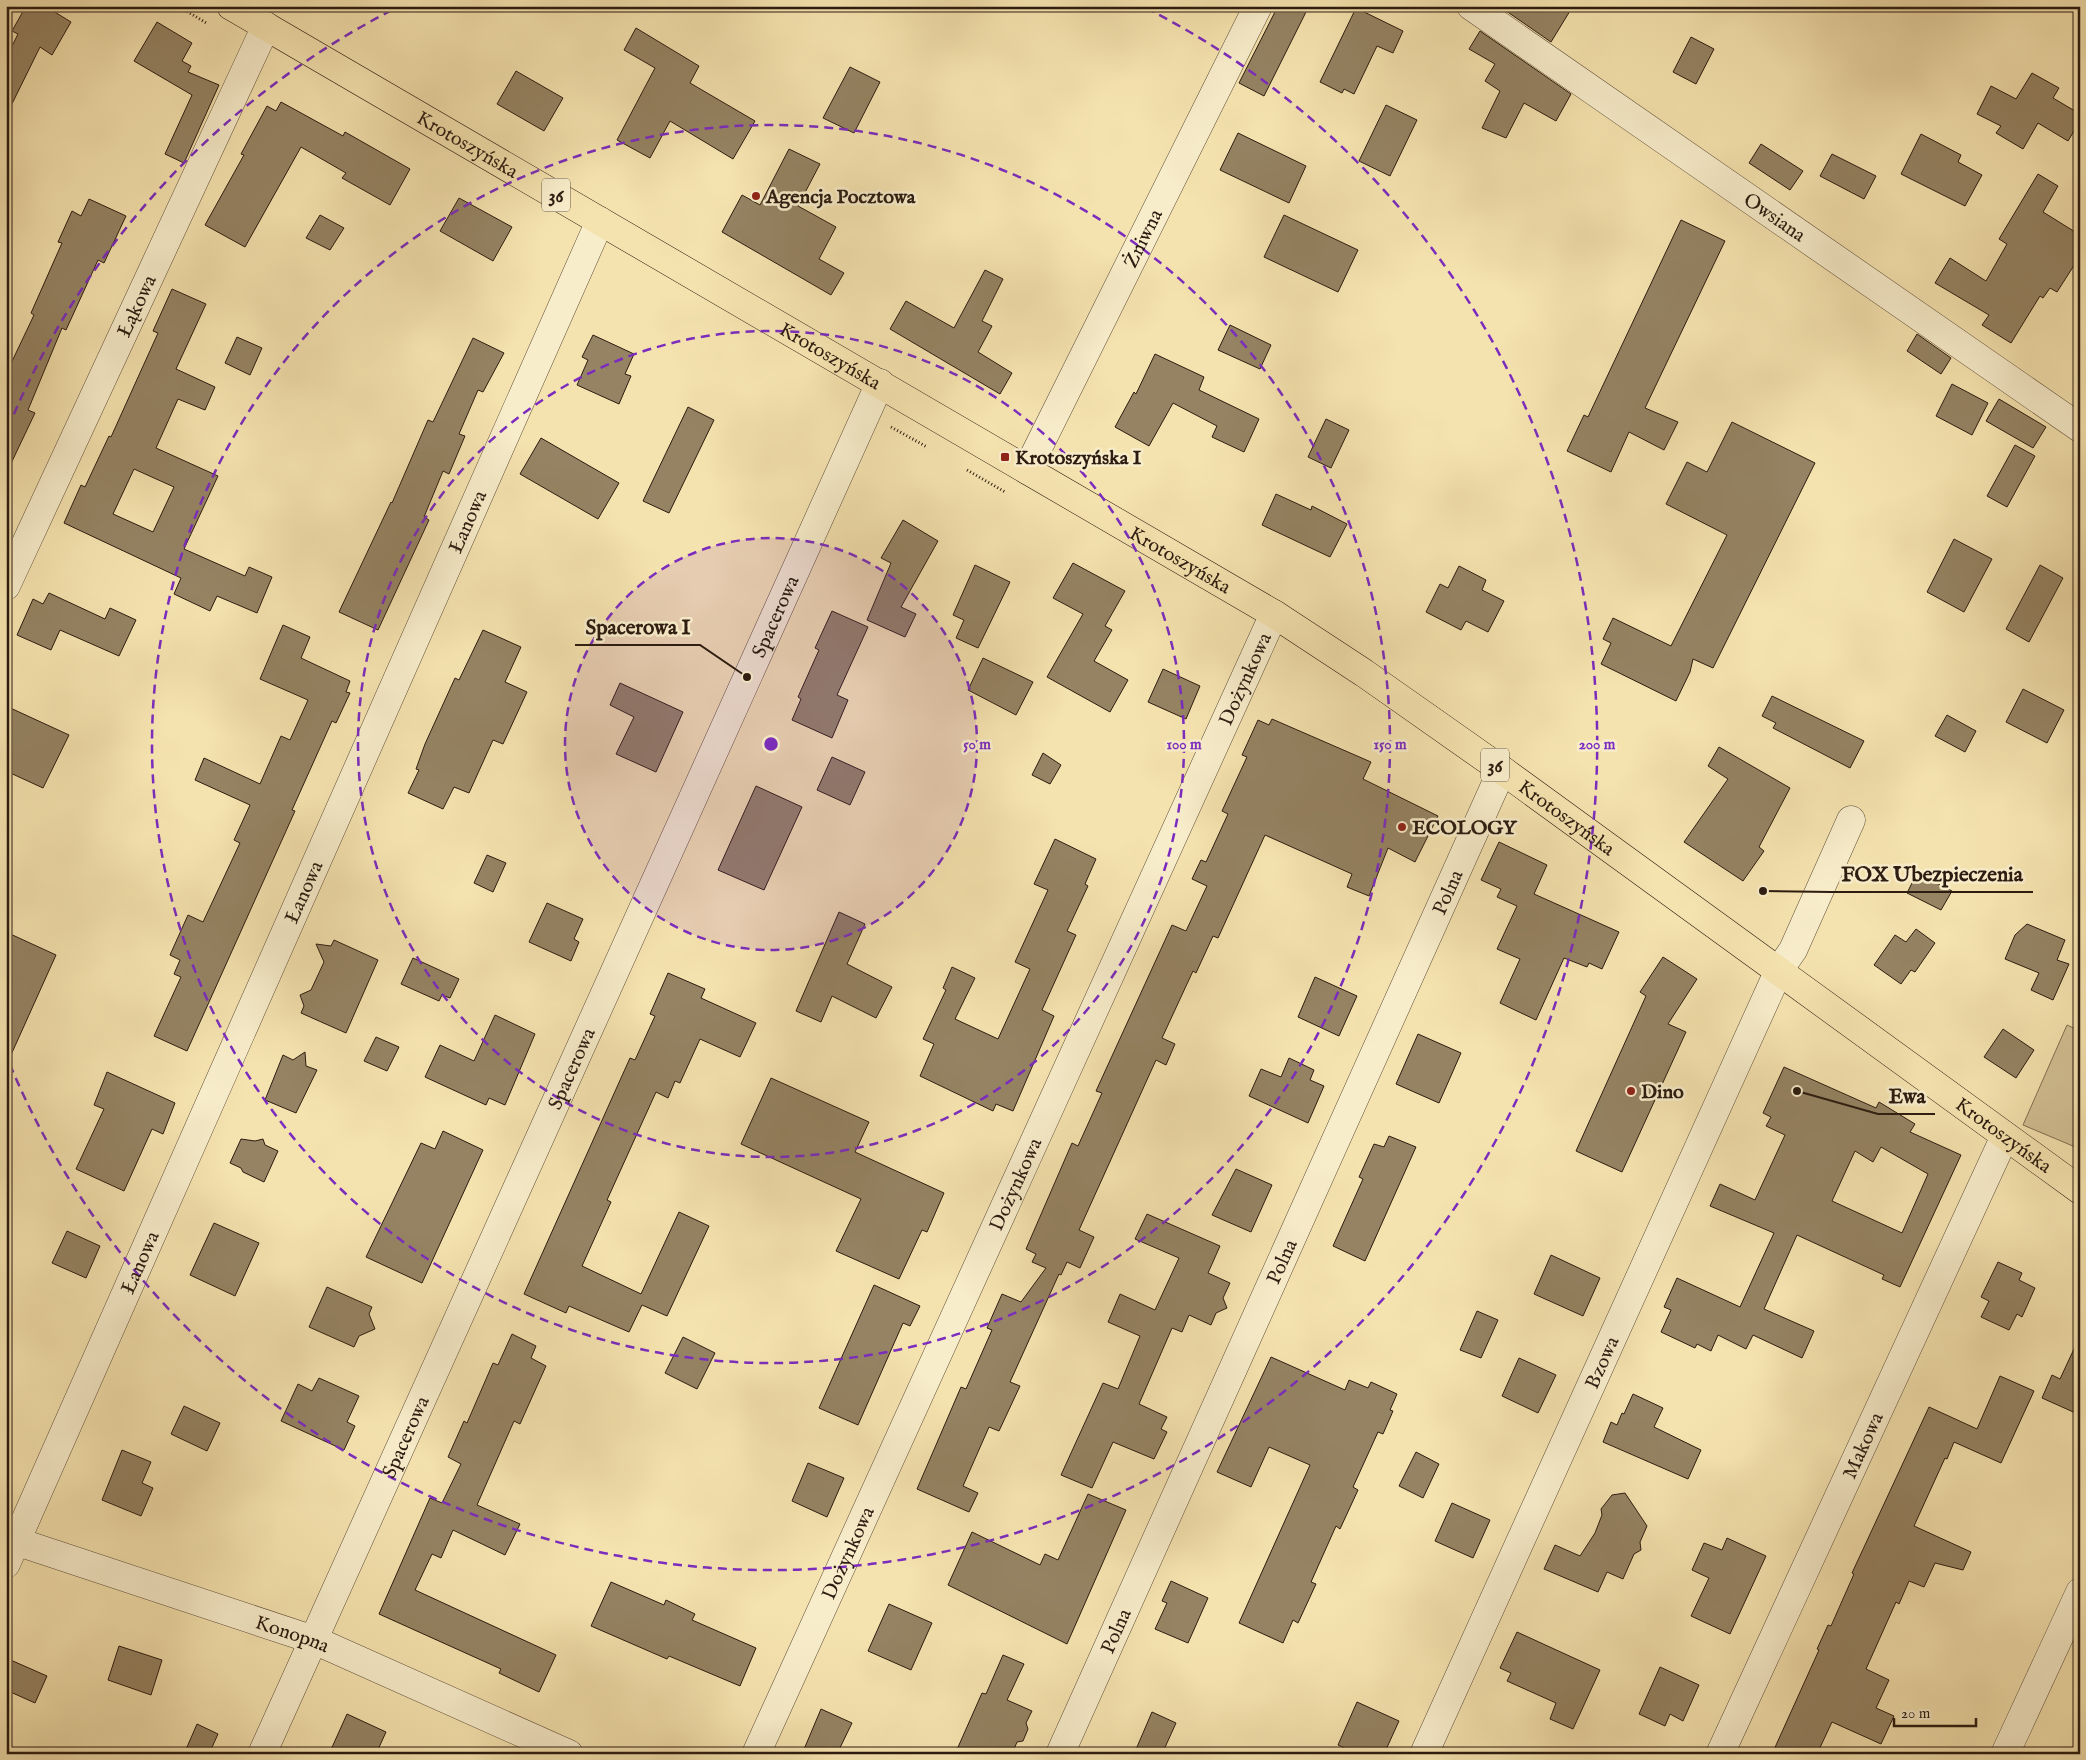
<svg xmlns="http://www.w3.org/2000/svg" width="2086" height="1760" viewBox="0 0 2086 1760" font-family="'IM FELL English',serif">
<rect width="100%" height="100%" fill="#f5e3af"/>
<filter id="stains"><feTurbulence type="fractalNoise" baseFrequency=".004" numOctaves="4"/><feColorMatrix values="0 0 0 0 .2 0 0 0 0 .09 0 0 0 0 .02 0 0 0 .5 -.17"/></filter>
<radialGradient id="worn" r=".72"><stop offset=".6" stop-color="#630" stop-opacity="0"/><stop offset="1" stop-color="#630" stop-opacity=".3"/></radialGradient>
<!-- green -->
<path fill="#d3c194" stroke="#806e52" d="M2067 1025 2080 1031V1149L2023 1125Z"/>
<!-- building -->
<g fill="#958363" stroke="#2c1b10" fill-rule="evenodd">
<path d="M26 6H45L71 22 52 55 40 47 6 116V58L18 34 12 31Z"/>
<path d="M1278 6H1309L1264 96 1239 83Z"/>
<path d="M1499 6H1573L1551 42Z"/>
<path d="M1356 8 1403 31 1393 53 1377 46 1354 94 1344 89 1342 93 1320 82Z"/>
<path d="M157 22 192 43 182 61 191 66 188 72 219 85 184 163 165 154 192 95 134 61Z"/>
<path d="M636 28 699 66 690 83 755 121 733 159 670 121 650 158 617 140 655 68 624 50Z"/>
<path d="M1480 31 1571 94 1556 121 1524 103 1506 138 1482 128 1500 91 1485 81 1495 64 1469 49Z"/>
<path d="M1691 37 1714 49 1696 84 1673 72Z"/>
<path d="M850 67 880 82 854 133 823 118Z"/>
<path d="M516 71 563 98 544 131 497 104Z"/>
<path d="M2032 73 2059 88 2053 98 2080 114V121L2068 141 2038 123 2023 149 1996 133 2001 126 1977 114 1991 86 2016 99Z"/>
<path d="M281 102 343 136 345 132 410 169 390 205 342 178 346 173 301 147 245 247 205 225 244 155 241 154 267 106 276 111Z"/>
<path d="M1386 105 1417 120 1390 176 1359 161Z"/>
<path d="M1238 133 1306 166 1289 203 1220 170Z"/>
<path d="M1921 134 1961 155 1958 162 1982 175 1965 206 1901 174Z"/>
<path d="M1761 144 1803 171 1790 190 1749 163Z"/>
<path d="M789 149 820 164 798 206 836 227 819 259 844 273 831 295 722 232 742 195 760 205Z"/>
<path d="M1832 154 1876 176 1864 199 1820 176Z"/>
<path d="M2038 174 2058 186 2043 212 2080 235V256L2057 292 2050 288 2043 298 2040 296 2011 343 1982 325 1989 315 1935 283 1950 258 1986 281 2007 244 1999 239Z"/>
<path d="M459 198 512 227 493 261 440 231Z"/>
<path d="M89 199 126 216 104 263 98 260 66 330 62 328 28 410 35 413 6 474V374L34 315 31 313 62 243 58 242 72 211 81 216Z"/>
<path d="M320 215 344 228 330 250 306 238Z"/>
<path d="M1284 215 1358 250 1338 292 1264 257Z"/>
<path d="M1681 220 1725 241 1645 408 1678 422 1664 450 1629 432 1611 472 1567 451 1584 415 1588 417Z"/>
<path d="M985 270 1003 279 982 321 992 326 978 352 1012 373 1000 394 890 329 906 301 954 328Z"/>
<path d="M172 289 206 304 176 369 215 387 205 410 178 399 156 448 218 476 184 549 245 576 249 567 272 577 257 613 217 596 210 611 174 594 181 578 64 523 81 485 85 487 109 436 111 437 158 333 153 331ZM134 469 174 487 153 532 113 514Z"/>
<path d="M1230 325 1271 345 1260 369 1218 350Z"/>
<path d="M1917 334 1951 358 1941 374 1907 351Z"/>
<path d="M593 335 634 354 625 374 631 376 619 404 577 385 588 360 582 357Z"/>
<path d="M237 337 262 348 250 375 225 363Z"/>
<path d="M473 338 504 353 483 392 478 390 459 434 465 436 449 474 443 471 424 517 429 520 378 630 339 612 391 502 392 503 428 420 433 422Z"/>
<path d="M1155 354 1204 377 1199 390 1259 419 1244 452 1212 437 1217 426 1173 403 1149 446 1115 427 1134 392 1136 394Z"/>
<path d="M1952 384 1988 403 1972 435 1936 416Z"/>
<path d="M1999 399 2046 427 2033 448 1986 421Z"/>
<path d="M688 407 714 420 669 513 643 501Z"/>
<path d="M1326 419 1349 430 1331 468 1308 457Z"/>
<path d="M1732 422 1815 463 1713 668 1693 659 1690 672 1676 701 1601 664 1611 643 1603 639 1613 618 1671 646 1727 535 1666 504 1687 462 1707 472Z"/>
<path d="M541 438 619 483 598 519 520 474Z"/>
<path d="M2015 445 2035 456 2007 507 1987 496Z"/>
<path d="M1276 494 1311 510 1312 506 1347 524 1330 557 1262 525Z"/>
<path d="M903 520 938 541 901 607 916 614 905 637 867 620 891 563 881 558Z"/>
<path d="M1954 539 1992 559 1964 612 1927 592Z"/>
<path d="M1073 563 1125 591 1105 626 1112 630 1094 661 1128 680 1110 712 1047 677 1083 614 1053 598Z"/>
<path d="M975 565 1010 582 978 648 956 638 964 620 953 615Z"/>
<path d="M2040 565 2063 578 2029 642 2006 629Z"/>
<path d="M1459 566 1486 580 1482 590 1504 601 1488 632 1466 621 1461 630 1426 612 1440 584 1448 588Z"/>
<path d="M49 593 105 619 110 608 136 620 119 656 60 630 51 650 17 635 33 599 43 604Z"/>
<path d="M832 611 868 627 837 695 848 700 832 738 792 720 801 699 798 697 819 650 815 648Z"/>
<path d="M283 625 310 637 301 658 350 681 346 692 350 693 336 723 332 721 292 810 295 811 187 1051 154 1036 181 977 174 974 180 960 170 955 188 915 203 922 240 843 234 840 250 805 195 780 204 758 260 784 281 736 290 740 308 700 260 679Z"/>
<path d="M483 630 521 647 505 682 527 692 503 744 493 740 469 793 454 787 443 809 408 793 419 770 416 769 425 744 455 678 459 680Z"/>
<path d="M983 658 1033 682 1016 715 968 690Z"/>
<path d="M1163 669 1200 686 1186 719 1148 702Z"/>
<path d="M620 683 683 712 656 772 616 754 634 717 610 705Z"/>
<path d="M2023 689 2064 710 2047 743 2006 722Z"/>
<path d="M1772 696 1864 741 1850 768 1773 728 1776 723 1762 716Z"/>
<path d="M6 706 69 735 43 788 6 771Z"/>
<path d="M1947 715 1976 731 1965 752 1935 736Z"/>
<path d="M1272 719 1371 762 1363 779 1438 816 1415 862 1388 848 1369 896 1347 887 1352 874 1265 835 1218 938 1213 936 1196 973 1193 971 1162 1038 1175 1044 1166 1065 1156 1060 1079 1230 1094 1237 1080 1268 1067 1262 1061 1275 1059 1274 1010 1382 1020 1386 999 1431 989 1427 963 1486 978 1493 969 1512 917 1489 961 1387 966 1389 992 1330 987 1328 1002 1294 1021 1302 1046 1268 1032 1262 1036 1254 1026 1249 1072 1143 1078 1146 1102 1093 1096 1091 1172 925 1186 931 1207 886 1192 879 1201 860 1206 862 1228 814 1222 811 1247 757 1242 755 1258 720 1269 725Z"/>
<path d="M1719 747 1790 788 1759 847 1764 851 1743 881 1684 842 1728 779 1708 766Z"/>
<path d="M1043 753 1061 765 1050 784 1032 775Z"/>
<path d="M832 757 865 772 850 805 817 790Z"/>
<path d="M756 786 802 807 764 890 718 870Z"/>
<path d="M1055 839 1096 859 1085 884 1088 886 1067 931 1076 935 1042 1010 1054 1016 1013 1111 996 1104 993 1111 920 1076 934 1044 923 1039 946 990 943 988 952 967 975 978 955 1019 998 1039 1030 969 1015 962 1048 890 1034 884Z"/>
<path d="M1499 842 1547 865 1534 894 1619 932 1602 969 1589 963 1587 967 1564 958 1536 1020 1500 1003 1520 959 1497 949 1517 906 1497 897 1501 889 1481 880Z"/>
<path d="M487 855 506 863 493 892 474 883Z"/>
<path d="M1917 873 1952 891 1941 910 1907 893Z"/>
<path d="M547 903 583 919 574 939 579 942 571 961 529 942Z"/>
<path d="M839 912 865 924 847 964 892 987 876 1018 832 996 821 1022 796 1011Z"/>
<path d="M2027 924 2065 940 2057 960 2069 964 2053 1000 2031 990 2039 973 2005 959 2015 935Z"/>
<path d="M1916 929 1935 943 1915 972 1911 970 1901 984 1874 965 1895 935 1906 942Z"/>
<path d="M6 932 56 955 6 1066Z"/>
<path d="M334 940 378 960 346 1033 301 1013 304 1006 300 995 311 990 324 962 316 944 331 946Z"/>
<path d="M1663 957 1697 979 1668 1024 1686 1032 1622 1172 1576 1151 1646 996 1640 992Z"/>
<path d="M413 958 459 979 450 998 442 995 439 1001 401 984Z"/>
<path d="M668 973 705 989 701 998 756 1023 740 1057 700 1039 680 1083 675 1081 668 1098 656 1092 607 1200 611 1202 582 1266 641 1294 679 1212 709 1226 667 1316 642 1305 629 1332 569 1306 566 1313 524 1294 630 1058 635 1060 655 1016 650 1014Z"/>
<path d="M1315 977 1357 996 1339 1036 1298 1017Z"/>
<path d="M495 1015 535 1034 505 1105 489 1098 486 1105 425 1077 440 1045 474 1061Z"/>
<path d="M2003 1029 2034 1050 2016 1078 1984 1057Z"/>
<path d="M1418 1034 1461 1053 1439 1103 1396 1084Z"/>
<path d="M376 1037 399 1047 387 1071 364 1061Z"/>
<path d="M305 1052 306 1066 317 1070 296 1113 265 1100 283 1055 293 1060Z"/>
<path d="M1289 1058 1314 1070 1310 1080 1324 1086 1308 1123 1249 1096 1261 1069 1281 1077Z"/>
<path d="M1784 1067 1876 1108 1879 1102 1915 1124 1910 1132 1961 1155 1900 1287 1882 1279 1884 1275 1797 1235 1764 1309 1814 1331 1802 1358 1753 1335 1746 1349 1718 1335 1711 1351 1697 1344 1695 1348 1661 1332 1671 1310 1664 1307 1677 1278 1740 1307 1774 1233 1710 1206 1720 1184 1755 1200 1785 1135 1766 1126 1771 1117 1763 1113ZM1881 1147 1928 1174 1902 1233 1832 1201 1855 1151 1873 1162Z"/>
<path d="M107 1072 175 1103 163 1134 152 1129 124 1191 76 1169 104 1109 94 1105Z"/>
<path d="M771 1078 869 1122 855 1152 944 1193 927 1232 922 1230 899 1279 836 1251 861 1199 741 1144Z"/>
<path d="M443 1131 483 1150 422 1283 366 1257 421 1143 435 1149Z"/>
<path d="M1389 1136 1416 1147 1365 1261 1333 1246 1363 1179 1359 1177 1374 1144 1384 1147Z"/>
<path d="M241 1139 255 1141 263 1139 265 1145 278 1151 264 1182 243 1172 241 1168 230 1163Z"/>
<path d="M1236 1169 1272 1185 1251 1232 1212 1215Z"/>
<path d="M1147 1214 1220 1246 1208 1273 1230 1283 1223 1298 1227 1308 1216 1313 1211 1325 1189 1315 1182 1332 1172 1328 1139 1404 1167 1417 1161 1429 1167 1432 1154 1459 1113 1442 1092 1488 1061 1475 1103 1383 1118 1389 1140 1336 1108 1322 1120 1294 1155 1310 1179 1258 1135 1239Z"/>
<path d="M214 1223 259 1243 235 1296 190 1275Z"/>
<path d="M67 1231 100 1246 86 1278 52 1263Z"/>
<path d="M1551 1255 1600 1278 1583 1316 1534 1294Z"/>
<path d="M1998 1262 2022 1273 2019 1280 2035 1288 2022 1317 2017 1314 2009 1330 1981 1317 1989 1301 1981 1297Z"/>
<path d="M874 1285 920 1306 910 1326 903 1323 858 1425 819 1408Z"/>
<path d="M327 1287 372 1307 369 1314 375 1329 359 1336 354 1347 309 1327Z"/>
<path d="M1477 1311 1498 1320 1481 1358 1460 1350Z"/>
<path d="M512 1334 536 1346 531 1358 546 1366 520 1424 514 1421 477 1505 520 1524 505 1555 453 1530 441 1558 432 1554 415 1590 556 1655 539 1692 499 1673 501 1669 379 1614 430 1498 442 1503 461 1464 448 1457 464 1421 467 1423 493 1363 498 1365Z"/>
<path d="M2080 1336V1415L2042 1398 2052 1375 2060 1379Z"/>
<path d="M683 1337 715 1353 697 1389 665 1373Z"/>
<path d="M1271 1357 1345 1390 1349 1380 1368 1388 1371 1382 1397 1394 1390 1410 1393 1411 1383 1434 1378 1432 1353 1487 1358 1490 1340 1529 1336 1526 1311 1582 1316 1584 1298 1623 1293 1620 1283 1643 1239 1623 1310 1465 1269 1447 1251 1487 1217 1472Z"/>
<path d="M1519 1358 1556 1375 1538 1413 1502 1396Z"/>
<path d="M2000 1376 2034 1391 2001 1463 1954 1442 1947 1459 1945 1458 1914 1526 1971 1552 1963 1570 1935 1563 1924 1587 1909 1581 1899 1604 1896 1602 1866 1669 1889 1680 1876 1708 1894 1716 1881 1744 1832 1722 1817 1754H1772L1819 1650 1817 1649 1828 1625 1831 1626 1854 1574 1852 1573 1929 1407 1977 1429Z"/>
<path d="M319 1378 359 1396 347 1422 355 1426 344 1450 281 1421 298 1384 312 1391Z"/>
<path d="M1633 1394 1663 1408 1654 1427 1701 1450 1688 1479 1603 1442 1611 1422 1617 1425 1622 1413 1624 1414Z"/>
<path d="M184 1406 220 1423 207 1451 171 1434Z"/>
<path d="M122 1450 151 1462 142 1483 153 1488 141 1516 102 1500Z"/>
<path d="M1416 1452 1439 1464 1423 1498 1399 1486Z"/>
<path d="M808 1463 844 1478 827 1517 792 1501Z"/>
<path d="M1625 1493 1647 1526 1640 1542 1641 1550 1634 1554 1623 1579 1607 1572 1598 1592 1544 1569 1555 1545 1580 1556 1595 1533 1602 1515 1601 1509 1612 1495Z"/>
<path d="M1088 1494 1126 1510 1067 1644 948 1585 972 1532 1040 1565 1045 1554 1058 1560Z"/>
<path d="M1452 1503 1490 1520 1473 1558 1435 1541Z"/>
<path d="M1727 1538 1766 1556 1730 1634 1691 1616 1709 1578 1692 1570 1704 1543 1722 1550Z"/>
<path d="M1171 1581 1208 1598 1188 1643 1155 1629 1167 1603 1162 1601Z"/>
<path d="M611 1582 664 1605 666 1600 695 1614 692 1620 756 1648 740 1686 669 1656 667 1659 591 1626Z"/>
<path d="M889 1604 932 1623 911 1670 868 1651Z"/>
<path d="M1517 1632 1600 1670 1573 1729 1550 1719 1556 1703 1507 1681 1511 1673 1500 1668Z"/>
<path d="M119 1646 162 1660 151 1695 108 1680Z"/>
<path d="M1003 1655 1024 1664 1007 1700 1032 1711 1026 1723 1028 1729 1023 1741 1017 1742 1012 1754 999 1749 986 1754H955L982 1693 986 1694Z"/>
<path d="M6 1658 47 1676 35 1703 6 1690Z"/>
<path d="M1660 1667 1699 1685 1683 1721 1670 1714 1665 1726 1639 1714Z"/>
<path d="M1357 1702 1399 1721 1384 1754H1357L1338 1745Z"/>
<path d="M821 1709 852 1723 837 1754H802Z"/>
<path d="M1152 1712 1176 1723 1162 1754H1134Z"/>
<path d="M347 1714 386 1732 376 1754H329Z"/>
<path d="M197 1724 218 1734 209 1754H184Z"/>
</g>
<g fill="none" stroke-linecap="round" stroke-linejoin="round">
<defs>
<g id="minor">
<path id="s1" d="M1471 6 2080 428"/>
<path id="s2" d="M1027 470 1258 6"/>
<path id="s3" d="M6 586 266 26"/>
<path id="s4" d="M6 1538 314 1640 569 1754"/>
<path id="s5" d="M6 1564 600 221"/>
<path id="s6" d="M262 1754 880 383"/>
<path id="s7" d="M756 1754 1274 614"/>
<path id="s8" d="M1060 1754 1502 770"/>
<path id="s9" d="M1424 1754 1779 970 1793 950 1851 820"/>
<path id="s10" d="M1720 1754 2005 1136"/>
<path d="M2005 1754 2080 1592"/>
</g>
<g id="major">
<path id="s11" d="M231 6 1274 614 1364 673 1502 770 2080 1190"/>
</g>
</defs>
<!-- minor casing -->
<use href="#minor" stroke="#5e4d38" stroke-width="29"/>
<!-- major casing -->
<use href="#major" stroke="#2c1b10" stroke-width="29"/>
<!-- path -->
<g stroke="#2c1b10" stroke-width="3" stroke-dasharray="1 2.5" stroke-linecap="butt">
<path d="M178 6 208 24"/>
<path d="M891 427 927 447"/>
<path d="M967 470 1005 492"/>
</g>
<!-- minor -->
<use href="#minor" stroke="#f8edcb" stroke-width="28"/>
<!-- major -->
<use href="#major" stroke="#f5e3af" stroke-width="28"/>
</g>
<!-- distance rings -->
<circle cx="771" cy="744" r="206" fill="#7b2cbf" fill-opacity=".12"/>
<g fill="none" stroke="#7b2cbf" stroke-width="2.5" stroke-dasharray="9 6">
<circle cx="771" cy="744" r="206"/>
<circle cx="771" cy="744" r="413"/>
<circle cx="771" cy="744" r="619"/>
<path d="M8 428A826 826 0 0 1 396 8M1146 8A826 826 0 1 1 8 1060"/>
</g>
<!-- markers -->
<g fill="#8f2418" stroke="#f8edcb" stroke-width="2">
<circle cx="756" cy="196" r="5"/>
<rect x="1000" y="452" width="10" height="10" rx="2.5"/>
<circle cx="1402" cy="827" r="5"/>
<circle cx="1631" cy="1091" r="5"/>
</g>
<g text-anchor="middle" stroke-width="5" stroke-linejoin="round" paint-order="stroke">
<!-- shield labels -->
<g fill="#f8edcb" stroke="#695a48" stroke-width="1">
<rect x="542" y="178.5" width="28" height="33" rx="4"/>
<rect x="1481" y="748.5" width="28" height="33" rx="4"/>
</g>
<g font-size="19" font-weight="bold" fill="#2c1b10">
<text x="556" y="202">36</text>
<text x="1495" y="772">36</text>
</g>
<!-- street labels -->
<g font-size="20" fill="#2c1b10" stroke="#f8edcb">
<text dy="7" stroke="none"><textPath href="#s11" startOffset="274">Krotoszyńska</textPath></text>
<text dy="7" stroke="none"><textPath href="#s1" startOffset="370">Owsiana</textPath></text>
<text dy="7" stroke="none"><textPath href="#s2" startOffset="259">Żniwna</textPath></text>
<text dy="7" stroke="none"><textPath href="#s3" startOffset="309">Łąkowa</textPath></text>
<text dy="7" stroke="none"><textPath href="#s11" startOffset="694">Krotoszyńska</textPath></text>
<text dy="7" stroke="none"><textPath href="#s5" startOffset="1140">Łanowa</textPath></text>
<text dy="7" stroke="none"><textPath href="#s11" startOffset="1099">Krotoszyńska</textPath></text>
<text dy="7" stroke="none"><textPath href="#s6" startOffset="1248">Spacerowa</textPath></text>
<text dy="7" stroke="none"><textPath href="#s7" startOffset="1181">Dożynkowa</textPath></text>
<text dy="7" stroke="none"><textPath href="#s11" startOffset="1564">Krotoszyńska</textPath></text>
<text dy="7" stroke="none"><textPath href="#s5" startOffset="735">Łanowa</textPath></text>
<text dy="7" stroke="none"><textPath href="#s8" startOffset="945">Polna</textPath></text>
<text dy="7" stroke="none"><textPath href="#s6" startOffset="752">Spacerowa</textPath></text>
<text dy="7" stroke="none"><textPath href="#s11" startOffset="2104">Krotoszyńska</textPath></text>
<text dy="7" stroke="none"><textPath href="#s7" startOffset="626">Dożynkowa</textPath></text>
<text dy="7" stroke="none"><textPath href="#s8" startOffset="540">Polna</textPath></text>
<text dy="7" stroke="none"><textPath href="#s5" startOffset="330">Łanowa</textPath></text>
<text dy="7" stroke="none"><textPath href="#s9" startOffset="430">Bzowa</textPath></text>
<text dy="7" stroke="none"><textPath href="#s6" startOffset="348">Spacerowa</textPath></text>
<text dy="7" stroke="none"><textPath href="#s10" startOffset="340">Makowa</textPath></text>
<text dy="7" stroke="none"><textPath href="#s7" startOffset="221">Dożynkowa</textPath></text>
<text dy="7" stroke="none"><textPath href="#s8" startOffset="135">Polna</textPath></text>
<text dy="7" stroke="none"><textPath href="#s4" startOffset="302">Konopna</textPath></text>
</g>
<!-- poi labels -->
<g font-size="20" font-weight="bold" fill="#2c1b10" stroke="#f8edcb" text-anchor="start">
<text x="766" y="203">Agencja Pocztowa</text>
<text x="1015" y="464">Krotoszyńska I</text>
<text x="1412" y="834">ECOLOGY</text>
<text x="1641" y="1098">Dino</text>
</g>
</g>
<circle cx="771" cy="744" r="8" fill="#7b2cbf" stroke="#f8edcb" stroke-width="2.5"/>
<g font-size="15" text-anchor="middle" font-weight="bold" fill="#7b2cbf" stroke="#f8edcb" stroke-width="5" stroke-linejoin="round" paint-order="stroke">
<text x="977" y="749">50 m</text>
<text x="1184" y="749">100 m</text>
<text x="1390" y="749">150 m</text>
<text x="1597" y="749">200 m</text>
</g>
<!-- callouts -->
<path fill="none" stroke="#2c1b10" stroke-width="2" d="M747 677L700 645H575M1763 891L1831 892H2033M1797 1091L1878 1114H1935"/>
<g fill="#2c1b10" stroke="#f8edcb" stroke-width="2">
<circle cx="747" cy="677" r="5"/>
<circle cx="1763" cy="891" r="5"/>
<circle cx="1797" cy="1091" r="5"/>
</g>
<g font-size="21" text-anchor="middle" font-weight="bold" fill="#2c1b10" stroke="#f8edcb" stroke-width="5" stroke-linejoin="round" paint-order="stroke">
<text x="638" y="634">Spacerowa I</text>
<text x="1932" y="881">FOX Ubezpieczenia</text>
<text x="1907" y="1103">Ewa</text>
</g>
<!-- margin -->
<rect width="2086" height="1760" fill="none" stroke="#f5e3af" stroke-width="25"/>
<rect x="8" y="8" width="2071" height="1745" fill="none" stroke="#2c1b10" stroke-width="2.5"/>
<rect x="12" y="12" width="2061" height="1735" fill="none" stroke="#2c1b10"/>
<!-- scale -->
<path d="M1894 1718v8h82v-8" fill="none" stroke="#2c1b10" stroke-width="2.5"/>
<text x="1901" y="1718" font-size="15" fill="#2c1b10" stroke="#f8edcb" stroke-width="4" paint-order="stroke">20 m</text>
<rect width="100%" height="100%" filter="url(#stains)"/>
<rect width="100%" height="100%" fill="url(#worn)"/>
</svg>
